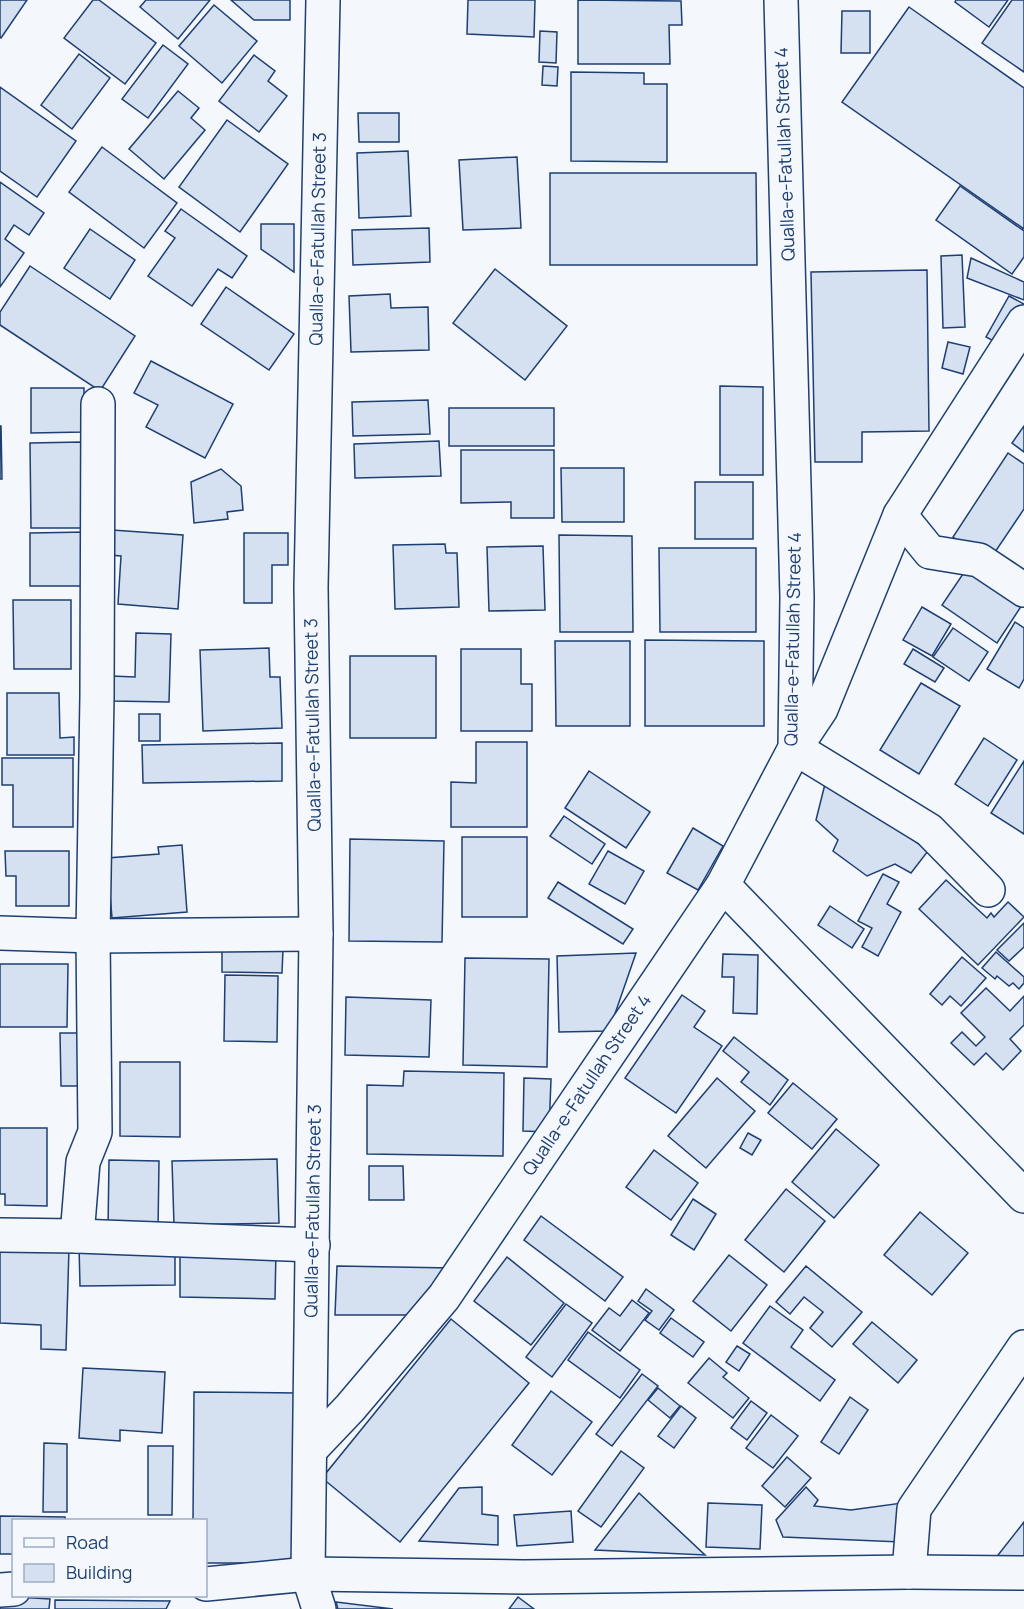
<svg xmlns="http://www.w3.org/2000/svg" width="1024" height="1609" viewBox="0 0 1024 1609" font-family="Manrope,sans-serif">
<rect width="100%" height="100%" fill="#f4f7fb"/>
<!-- building -->
<g fill="#d5e0f0" stroke="#1d3f73" stroke-width="1.5">
<path d="M0 0H27L1 38 0 37Z"/>
<path d="M93 0H99L156 43 125 84 64 38Z"/>
<path d="M146 0H210L178 39 140 7Z"/>
<path d="M231 0H290V20H254Z"/>
<path d="M468 0H535L534 37 467 34Z"/>
<path d="M578 0 681 1 682 25H669L670 64H578Z"/>
<path d="M956 0H1008L989 27 955 2Z"/>
<path d="M1012 0H1024V72L982 43Z"/>
<path d="M214 5 257 41 222 83 179 46Z"/>
<path d="M909 7 1024 88V229L842 102Z"/>
<path d="M842 11H870V53H841Z"/>
<path d="M540 31 557 32 556 63 539 62Z"/>
<path d="M163 45 188 64 148 118 122 99Z"/>
<path d="M79 54 110 78 72 129 41 105Z"/>
<path d="M254 55 275 71 268 81 287 96 259 132 219 101Z"/>
<path d="M543 66 558 67 557 86 542 85Z"/>
<path d="M571 72 644 73V84H667V162L571 161Z"/>
<path d="M0 87 76 141 37 197 0 171Z"/>
<path d="M178 91 199 108 191 118 205 130 164 179 129 149Z"/>
<path d="M358 113H399V142H359Z"/>
<path d="M227 120 288 164 240 232 179 187Z"/>
<path d="M102 147 177 203 144 248 69 192Z"/>
<path d="M408 151 411 216 359 218 357 153Z"/>
<path d="M517 157 521 228 463 230 459 160Z"/>
<path d="M550 173H756L757 265H550Z"/>
<path d="M0 182 44 213 29 235 14 225 5 239 24 253 0 287Z"/>
<path d="M960 186 1024 231V257L1012 274 936 220Z"/>
<path d="M181 209 247 256 232 278 218 269 192 306 148 276 175 238 165 231Z"/>
<path d="M261 224H294V272L261 249Z"/>
<path d="M429 228 430 262 353 265 352 230Z"/>
<path d="M90 229 135 260 110 299 64 268Z"/>
<path d="M962 255 965 327 943 328 941 256Z"/>
<path d="M971 258 1024 282V300L967 278Z"/>
<path d="M30 266 135 336 100 391 0 325V312Z"/>
<path d="M495 269 567 326 525 380 453 323Z"/>
<path d="M927 270 929 431 862 432V462H815L811 272Z"/>
<path d="M226 287 294 334 269 370 201 324Z"/>
<path d="M390 294 391 308 428 307 429 350 351 352 349 296Z"/>
<path d="M1009 296 1024 304 1001 345 986 337Z"/>
<path d="M948 342 970 347 963 374 942 368Z"/>
<path d="M151 361 233 404 205 458 146 427 158 405 134 393Z"/>
<path d="M720 386 763 387V475H720Z"/>
<path d="M31 388H84V432L31 433Z"/>
<path d="M428 400 430 434 353 436 352 402Z"/>
<rect x="449" y="408" width="105" height="38"/>
<path d="M0 426H1L2 479H0Z"/>
<path d="M1024 426V452L1012 443Z"/>
<path d="M439 441 441 476 355 478 354 444Z"/>
<path d="M82 442 91 528H31L30 443Z"/>
<path d="M461 450H554V518H511V502L461 503Z"/>
<path d="M1008 453 1024 464V509L989 561 953 537Z"/>
<path d="M561 468H624V522H562Z"/>
<path d="M221 469 241 486 243 510 227 512 228 519 194 523 191 482Z"/>
<rect x="695" y="482" width="58" height="57"/>
<path d="M112 530 183 535 178 609 118 604 121 556 110 555Z"/>
<path d="M88 532V586H30V533Z"/>
<path d="M244 533H288V565H272V603H244Z"/>
<path d="M559 535 632 536 633 632H560Z"/>
<path d="M445 544 446 553H457L459 607 395 609 393 545Z"/>
<path d="M543 546 545 610 489 611 487 547Z"/>
<path d="M659 548H756V632H660Z"/>
<path d="M967 568 1022 605 997 643 942 605Z"/>
<path d="M13 600H71V669H14Z"/>
<path d="M922 607 951 624 932 656 903 640Z"/>
<path d="M1015 622 1024 628V679L1019 688 987 669Z"/>
<path d="M953 628 988 652 969 681 933 657Z"/>
<path d="M136 633 171 634 169 702 111 701 112 676 135 677Z"/>
<path d="M645 640 764 641V726H645Z"/>
<path d="M555 641H630V726H556Z"/>
<path d="M269 648 270 677H280L282 728 203 731 200 650Z"/>
<path d="M461 649H521V684H532V731H461Z"/>
<path d="M913 649 944 668 935 682 904 664Z"/>
<rect x="350" y="656" width="86" height="82"/>
<path d="M921 683 960 706 919 774 880 750Z"/>
<path d="M7 693H59L60 738 74 737V755H7Z"/>
<rect x="139" y="714" width="21" height="27"/>
<path d="M984 738 1017 760 988 806 955 784Z"/>
<path d="M476 742H527V827H451V782L476 783Z"/>
<path d="M282 743V781L143 783 142 745Z"/>
<path d="M2 758H73V827H13V785H2Z"/>
<path d="M1024 761V834L991 813Z"/>
<path d="M589 771 650 812 626 848 565 808Z"/>
<path d="M827 776 928 851 911 873 895 864 867 876 833 851 838 840 816 820Z"/>
<path d="M564 816 605 844 592 864 550 836Z"/>
<path d="M693 828 723 846 698 890 667 873Z"/>
<rect x="462" y="837" width="65" height="80"/>
<path d="M350 839 444 841 442 942 349 941Z"/>
<path d="M182 845 187 912 112 918 107 858 159 854 158 847Z"/>
<path d="M5 851H69V906H16V876H6Z"/>
<path d="M608 851 644 871 625 904 589 884Z"/>
<path d="M883 874 899 882 887 904 901 912 878 956 862 947 872 928 858 921Z"/>
<path d="M946 880 987 918 991 913 994 917 1008 902 1024 917 978 965 919 909Z"/>
<path d="M558 882 633 929 623 944 548 898Z"/>
<path d="M830 906 864 929 852 948 818 925Z"/>
<path d="M1024 923V947L1009 961 997 950Z"/>
<path d="M222 947 283 949 282 973 222 972Z"/>
<path d="M996 952 1024 977V983L1019 989 1013 983 1009 986 997 976 995 979 982 968Z"/>
<path d="M636 953 609 1031 559 1032 557 956Z"/>
<path d="M723 954 758 955 757 1014 733 1013 734 977H722Z"/>
<path d="M962 957 986 978 961 1006 950 996 942 1005 930 994Z"/>
<path d="M465 958 549 959 547 1067 463 1065Z"/>
<path d="M0 964H68L67 1027H0Z"/>
<path d="M225 975 278 976 277 1042 224 1041Z"/>
<path d="M986 988 1010 1011 1024 996V1025L1010 1039 1021 1051 1003 1070 986 1053 974 1065 951 1043 962 1032 976 1046 985 1037 961 1013Z"/>
<path d="M682 995 705 1011 694 1027 722 1046 676 1113 625 1078Z"/>
<path d="M346 997 431 1000 429 1057 345 1055Z"/>
<path d="M60 1033H84V1086H61Z"/>
<path d="M734 1037 788 1080 770 1105 741 1082 749 1072 723 1051Z"/>
<path d="M120 1062H180V1137L120 1136Z"/>
<path d="M404 1071 504 1073 503 1156 367 1154V1085L403 1086Z"/>
<path d="M524 1078 551 1079 549 1132 523 1131Z"/>
<path d="M717 1078 755 1111 706 1168 668 1136Z"/>
<path d="M793 1083 837 1119 812 1149 768 1113Z"/>
<path d="M0 1128H47V1206L5 1205V1194H0Z"/>
<path d="M836 1129 879 1165 834 1218 792 1182Z"/>
<path d="M748 1133 761 1140 752 1155 740 1148Z"/>
<path d="M654 1150 698 1183 671 1220 626 1187Z"/>
<path d="M277 1159 279 1223 174 1225 172 1161Z"/>
<path d="M109 1160 159 1161 158 1231 108 1230Z"/>
<path d="M369 1166H403L404 1200H369Z"/>
<path d="M786 1189 825 1221 784 1272 745 1240Z"/>
<path d="M693 1199 716 1214 694 1250 671 1235Z"/>
<path d="M920 1212 968 1253 932 1295 884 1255Z"/>
<path d="M541 1216 623 1277 605 1301 524 1240Z"/>
<path d="M175 1244V1285L80 1286 79 1245Z"/>
<path d="M0 1246 69 1248 66 1350 41 1349V1325L0 1323Z"/>
<path d="M180 1249 276 1251 275 1299 180 1297Z"/>
<path d="M729 1255 767 1285 731 1331 693 1301Z"/>
<path d="M507 1257 564 1303 531 1345 474 1301Z"/>
<path d="M337 1266 452 1268 416 1315H335Z"/>
<path d="M806 1266 862 1312 832 1347 810 1328 823 1312 804 1297 790 1314 776 1302Z"/>
<path d="M646 1289 674 1310 659 1330 645 1320 652 1311 638 1301Z"/>
<path d="M632 1300 649 1313 620 1351 592 1330 609 1308 620 1316Z"/>
<path d="M566 1304 592 1323 552 1377 526 1357Z"/>
<path d="M770 1306 803 1330 791 1347 835 1380 820 1401 743 1343Z"/>
<path d="M671 1318 704 1342 693 1357 660 1333Z"/>
<path d="M451 1319 529 1383 400 1542 322 1478Z"/>
<path d="M872 1322 917 1360 898 1383 853 1344Z"/>
<path d="M588 1332 640 1370 620 1398 568 1360Z"/>
<path d="M737 1346 750 1354 739 1371 726 1362Z"/>
<path d="M709 1358 727 1373 723 1377 749 1398 733 1418 688 1383Z"/>
<path d="M83 1368 165 1372 162 1433 120 1430V1441L79 1438Z"/>
<path d="M642 1374 658 1386 612 1446 596 1434Z"/>
<path d="M658 1388 680 1406 670 1418 648 1400Z"/>
<path d="M551 1391 592 1422 552 1475 512 1445Z"/>
<path d="M194 1392 298 1393 296 1563H206V1520H193Z"/>
<path d="M850 1397 868 1410 839 1454 821 1442Z"/>
<path d="M751 1401 767 1413 747 1440 731 1428Z"/>
<path d="M681 1406 696 1418 674 1448 658 1436Z"/>
<path d="M771 1415 798 1436 773 1468 746 1448Z"/>
<path d="M44 1443 67 1444V1512H43Z"/>
<path d="M148 1446H173L172 1515H148Z"/>
<path d="M621 1451 644 1468 601 1527 578 1511Z"/>
<path d="M787 1457 811 1478 785 1507 762 1486Z"/>
<path d="M482 1487V1514L498 1516V1545L419 1541 459 1488Z"/>
<path d="M806 1487 818 1500 814 1506 851 1510 902 1503 901 1542 783 1537 776 1520Z"/>
<path d="M639 1493 705 1555 595 1550Z"/>
<path d="M708 1503 762 1505 760 1549 706 1547Z"/>
<path d="M571 1511 573 1542 517 1546 514 1515Z"/>
<path d="M0 1516 65 1517V1520H14V1554H0Z"/>
<path d="M1024 1522V1557L995 1559Z"/>
<path d="M0 1596 50 1599 49 1609H0Z"/>
<path d="M518 1597 534 1609H509Z"/>
<path d="M55 1600 170 1601 166 1609H55Z"/>
<path d="M336 1602 393 1609H338Z"/>
</g>
<g fill="none" stroke-linecap="round" stroke-linejoin="round">
<defs>
<g id="minor">
<path d="M900 515 930 552 979 560 1024 590"/>
<path d="M723 885 1024 1196"/>
<path d="M988 890 929 830 795 748 821 709 900 515 1024 322"/>
<path d="M0 933 93 936 316 934"/>
<path d="M0 1235 77 1236 83 1162 95 1132 93 936 97 696 98 404"/>
<path d="M77 1236 313 1245"/>
<path d="M310 1450 350 1408 444 1297 723 885 795 748 797 597 781 0"/>
<path d="M909 1572 914 1509 1024 1347"/>
<path d="M206 1584 308 1574 524 1577 909 1572 1024 1573"/>
<path d="M0 1590 14 1589"/>
<path d="M319 1609 308 1574 316 934 311 587 323 0"/>
</g>
</defs>
<!-- minor casing -->
<use href="#minor" stroke="#1d3f73" stroke-width="36"/>
<!-- minor -->
<use href="#minor" stroke="#f4f7fb" stroke-width="33"/>
</g>
<g text-anchor="middle" stroke-width="4.5" stroke-linejoin="round" paint-order="stroke">
<!-- street labels -->
<g font-size="18" fill="#1d3f73" stroke="#f4f7fb">
<text transform="translate(785 154) rotate(-92)" y="6">Qualla-e-Fatullah Street 4</text>
<text transform="translate(318 239) rotate(-89)" y="6">Qualla-e-Fatullah Street 3</text>
<text transform="translate(793 639) rotate(-89)" y="6">Qualla-e-Fatullah Street 4</text>
<text transform="translate(313 725) rotate(-91)" y="6">Qualla-e-Fatullah Street 3</text>
<text transform="translate(587 1085) rotate(-56)" y="6">Qualla-e-Fatullah Street 4</text>
<text transform="translate(313 1211) rotate(-89)" y="6">Qualla-e-Fatullah Street 3</text>
</g>
</g>
<!-- legend -->
<rect x="12" y="1519" width="195" height="78" fill="#f4f7fb" stroke="#9eadc5" stroke-width="1.5"/>
<rect x="24" y="1538" width="30" height="9" fill="#f4f7fb" stroke="#9eadc5" stroke-width="1.5"/>
<text x="66" y="1549" font-size="18" fill="#1d3f73">Road</text>
<rect x="24" y="1564" width="30" height="18" fill="#d5e0f0" stroke="#9eadc5" stroke-width="1.5"/>
<text x="66" y="1579" font-size="18" fill="#1d3f73">Building</text>
</svg>
